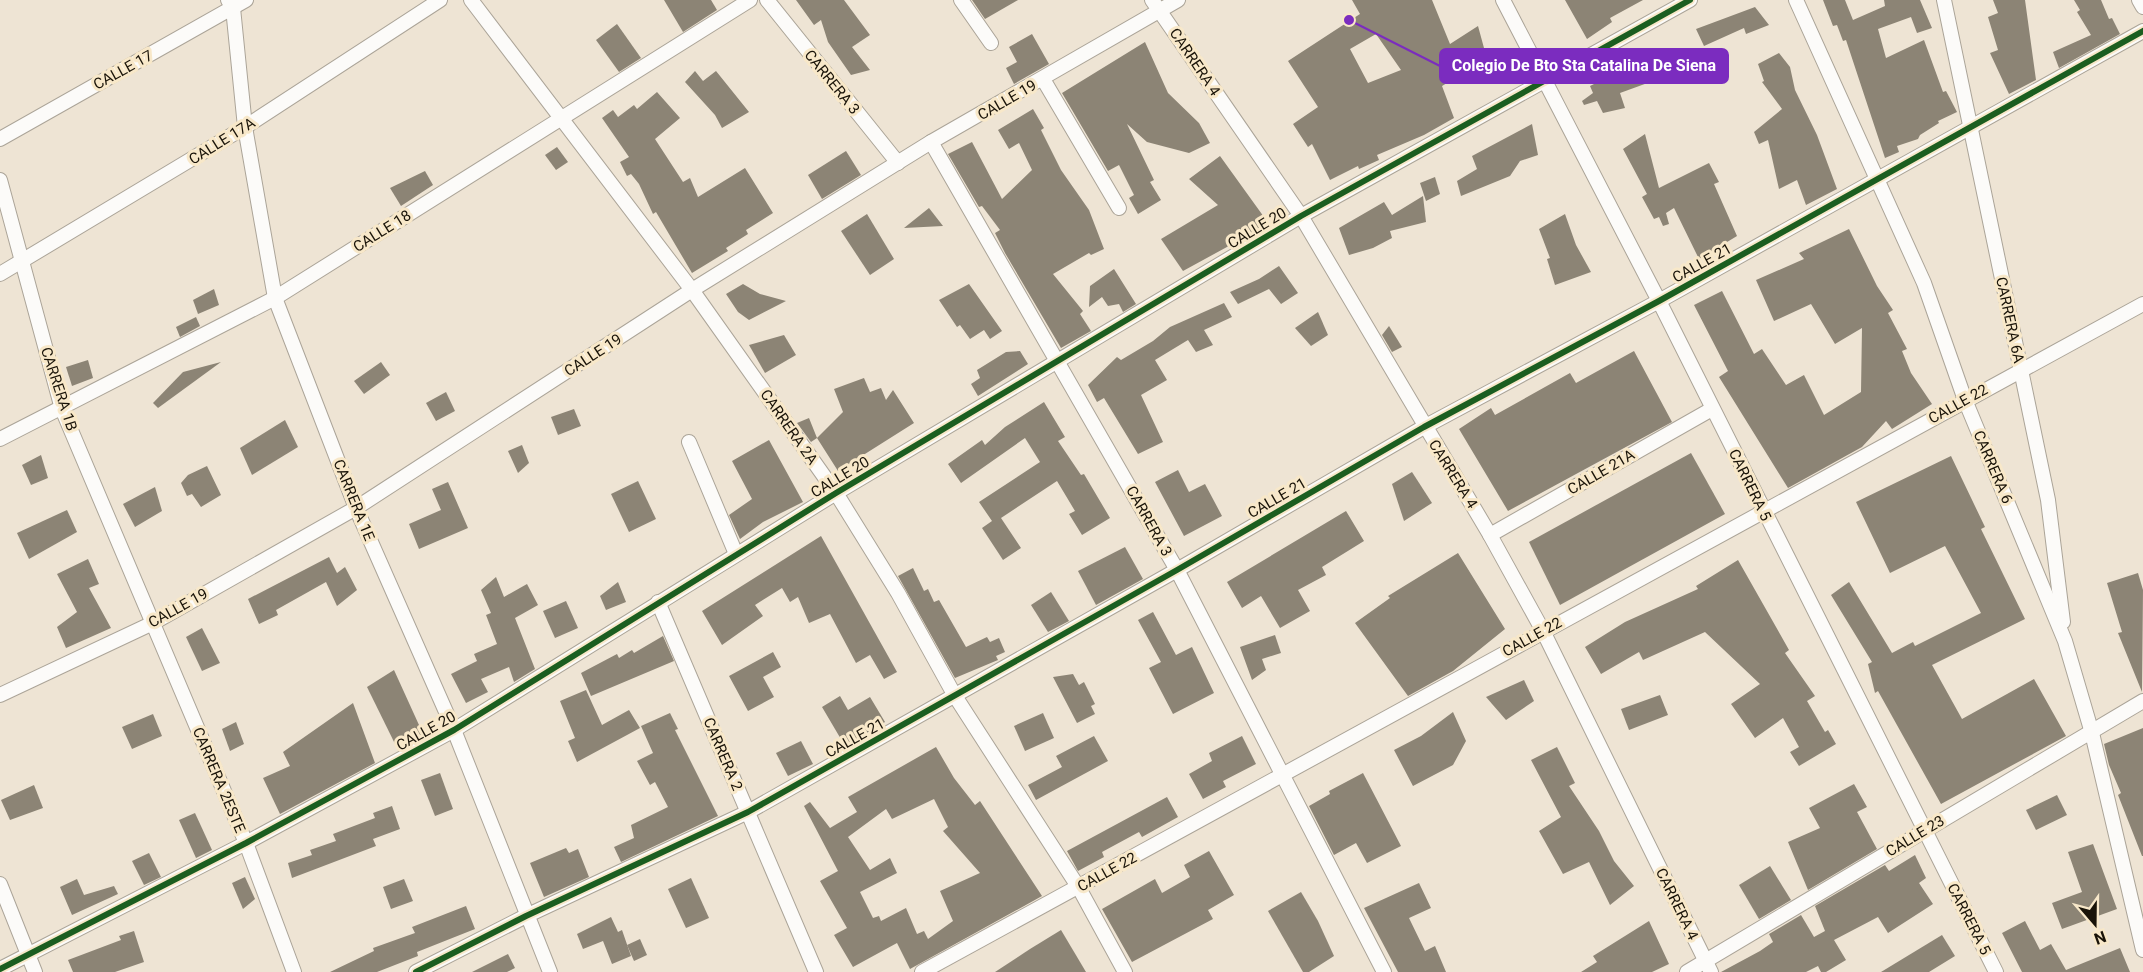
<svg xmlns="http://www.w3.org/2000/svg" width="2143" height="972" viewBox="0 0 2143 972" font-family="Roboto,sans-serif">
<rect width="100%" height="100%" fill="#eee4d4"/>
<!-- building -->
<g fill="#8c8475" fill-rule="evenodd">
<path d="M664 0H711L717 10 683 32Z"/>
<path d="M796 0H844L870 35 852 47 870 70 851 75 828 42 821 20 814 25Z"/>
<path d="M972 0H1018L985 19Z"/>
<path d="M1352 0H1432L1450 44 1478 26 1487 59 1442 86 1454 118 1424 135 1377 155 1379 160 1359 169 1358 166 1330 180 1312 144 1308 147 1293 124 1318 107 1288 61 1360 14ZM1376 34 1401 70 1368 83 1350 49Z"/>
<path d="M1565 0H1643L1610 18 1612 22 1587 39Z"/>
<path d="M1823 0H1845L1853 20 1885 6 1884 0H1920L1932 28 1917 33 1911 17 1878 29 1886 58 1924 40 1943 92 1946 91 1957 112 1938 121 1939 123 1920 135 1918 139 1897 146 1899 152 1885 158 1846 40 1843 41 1837 25 1833 26Z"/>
<path d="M1993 0H2025L2036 80 2009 94 1990 53 1998 50 1988 17 1998 13Z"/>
<path d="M2074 0H2101L2109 19 2112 18 2120 34 2059 68 2053 52 2091 35 2077 12 2080 10Z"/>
<path d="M1755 7 1769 25 1746 34 1744 28 1704 46 1696 29Z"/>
<path d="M617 24 641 58 619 72 596 40Z"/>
<path d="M1032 34 1049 64 1014 84 1006 68 1017 62 1009 47Z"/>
<path d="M1145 42 1168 93 1199 123 1210 143 1189 153 1147 142 1127 124 1154 180 1150 182 1161 200 1138 214 1129 198 1134 195 1119 165 1108 171 1062 93Z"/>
<path d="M1779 53 1790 67 1795 90 1817 135 1837 189 1806 205 1797 180 1779 189 1768 140 1759 144 1754 132 1782 109 1762 82 1764 81 1758 64Z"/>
<path d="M1643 60 1653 81 1620 93 1625 108 1603 113 1597 101 1584 105 1582 101 1593 93 1590 86 1614 74 1616 78Z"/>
<path d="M695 71 703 81 716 71 749 112 722 128 715 115 685 82Z"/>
<path d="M657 92 680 118 655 139 683 182 690 178 698 197 745 168 773 213 746 230 748 234 726 248 728 251 692 273 656 212 653 214 639 184 631 174 627 176 620 162 629 157 602 118 613 110 618 117 634 105 637 109Z"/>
<path d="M1033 109 1044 128 1041 130 1061 170 1089 210 1104 249 1091 255 1089 253 1053 274 1083 311 1080 314 1091 331 1061 348 1005 253 995 233 1000 230 982 206 979 207 948 154 972 142 1002 199 1032 170 1019 143 1009 149 998 130Z"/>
<path d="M1532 124 1538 155 1520 161 1510 176 1461 196 1457 181 1477 169 1472 156Z"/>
<path d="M1645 134 1659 188 1709 163 1719 182 1714 184 1737 236 1699 259 1674 208 1666 213 1669 224 1663 226 1659 217 1654 219 1642 197 1647 194 1623 149Z"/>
<path d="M557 147 568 162 556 170 545 155Z"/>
<path d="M846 151 861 175 822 199 808 175Z"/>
<path d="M1220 156 1269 224 1183 271 1161 239 1218 205 1189 179Z"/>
<path d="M425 171 433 185 401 206 390 188Z"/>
<path d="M1435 177 1440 194 1426 201 1420 183Z"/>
<path d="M1423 196 1426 222 1390 231 1392 238 1373 248 1349 255 1339 228 1384 202 1392 215Z"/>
<path d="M929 208 943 226 904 228Z"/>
<path d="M867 214 894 259 870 275 841 231Z"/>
<path d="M1565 214 1576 245 1591 272 1555 285 1547 259 1550 258 1539 229Z"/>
<path d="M1849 229 1877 286 1893 310 1888 313 1907 349 1902 351 1911 373 1932 404 1892 429 1886 421 1862 447 1788 488 1719 377 1728 371 1694 305 1722 291 1754 354 1762 349 1786 385 1804 375 1824 415 1861 392 1862 328 1835 344 1811 304 1774 321 1756 280 1804 259 1799 253Z"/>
<path d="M1279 266 1298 293 1281 304 1269 289 1238 304 1230 292 1259 279Z"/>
<path d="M1114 269 1136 304 1123 312 1119 304 1108 306 1102 297 1089 307 1090 286Z"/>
<path d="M743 284 760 294 786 301 749 320 738 312 726 294Z"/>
<path d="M969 284 1002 331 990 339 984 330 970 339 960 325 957 327 939 300Z"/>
<path d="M214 289 219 305 198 314 193 300Z"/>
<path d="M1224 303 1232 317 1204 330 1213 345 1196 352 1188 340 1155 360 1167 380 1141 395 1163 442 1138 454 1104 398 1097 402 1088 385 1117 357 1121 360 1153 341 1170 327Z"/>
<path d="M1318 312 1328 335 1311 346 1295 328Z"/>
<path d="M196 317 200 326 180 337 176 327Z"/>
<path d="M1389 326 1402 347 1392 352 1382 335Z"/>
<path d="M784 335 796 355 765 373 749 345Z"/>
<path d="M1020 351 1028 364 978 396 971 384 980 378 977 370 1006 352Z"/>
<path d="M1634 351 1672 422 1508 511 1459 429 1491 408 1495 415 1570 373 1576 383Z"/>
<path d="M88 360 93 378 72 386 66 367Z"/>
<path d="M221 362 158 408 153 403 183 372Z"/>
<path d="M381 362 390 375 364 394 354 381Z"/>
<path d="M864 378 870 392 881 388 886 400 893 390 914 423 838 471 817 438 843 412 834 389Z"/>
<path d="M446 392 455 411 436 421 426 403Z"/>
<path d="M1044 402 1065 437 1058 441 1081 475 1084 474 1110 518 1082 535 1069 514 1075 511 1057 481 1001 518 1021 548 1003 560 982 528 992 521 979 502 1040 462 1025 438 961 483 948 464 982 440 985 445 1005 427Z"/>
<path d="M574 409 581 426 558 435 551 417Z"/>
<path d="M809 418 817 438 811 442 797 423Z"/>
<path d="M285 420 298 447 252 475 240 448Z"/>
<path d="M769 440 803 502 763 522 740 539 729 515 752 499 732 461Z"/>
<path d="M522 445 529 463 518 473 508 451Z"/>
<path d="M1691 453 1725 514 1560 605 1529 542Z"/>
<path d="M41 455 48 478 31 485 22 465Z"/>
<path d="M1951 456 1985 527 1981 529 2025 619 1932 665 1962 719 2034 679 2066 736 1941 804 1878 691 1875 693 1868 664 1872 662 1831 595 1849 582 1892 653 1913 642 1915 646 1981 613 1945 546 1890 573 1856 502Z"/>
<path d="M207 466 221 495 201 507 192 494 187 496 181 483 188 475Z"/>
<path d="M1178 470 1189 492 1205 484 1222 516 1184 536 1155 482Z"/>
<path d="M1412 472 1432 503 1404 521 1392 484Z"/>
<path d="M638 481 656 519 629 532 611 494Z"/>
<path d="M448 482 468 528 419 549 409 524 441 510 432 489Z"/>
<path d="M155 487 162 511 135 527 123 504Z"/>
<path d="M67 510 77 532 29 559 17 533Z"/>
<path d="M1346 511 1364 541 1322 567 1326 575 1298 590 1310 611 1280 628 1261 596 1242 608 1227 582Z"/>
<path d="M821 536 897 672 884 679 870 655 856 663 830 614 809 623 798 597 790 602 782 588 755 605 763 616 722 645 702 611Z"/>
<path d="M1125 547 1143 579 1096 605 1078 571Z"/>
<path d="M1458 553 1505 629 1453 671 1408 696 1355 623 1390 598 1388 596Z"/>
<path d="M329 557 337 573 345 567 357 590 337 606 326 582 276 610 278 615 259 624 248 599Z"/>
<path d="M88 559 99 584 89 588 111 628 66 648 57 627 77 612 57 574Z"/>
<path d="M1738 560 1789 650 1785 653 1815 696 1807 701 1825 732 1828 730 1836 744 1799 766 1790 752 1799 747 1783 718 1755 738 1731 704 1760 684 1705 632 1643 660 1639 652 1601 674 1585 647 1625 622 1698 589 1696 586Z"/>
<path d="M913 568 924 591 928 589 934 602 939 600 966 647 987 637 990 642 999 638 1005 652 996 656 998 660 955 678 898 576Z"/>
<path d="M2138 573 2143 590 2142 692 2118 633 2122 632 2107 583Z"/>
<path d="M496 577 504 597 527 584 538 605 515 618 535 669 514 682 509 667 481 679 488 692 466 703 451 674 477 661 474 654 497 644 486 615 491 613 481 590Z"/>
<path d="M618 582 626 602 606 610 600 596Z"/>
<path d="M1051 592 1069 621 1048 632 1031 605Z"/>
<path d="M566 601 578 628 555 638 543 611Z"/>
<path d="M1153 612 1176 655 1192 647 1214 693 1173 714 1149 668 1161 662 1138 620Z"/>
<path d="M202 628 220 663 202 671 186 637Z"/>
<path d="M1275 635 1281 653 1262 659 1266 670 1252 680 1240 647Z"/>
<path d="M663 636 674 661 591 696 581 673 617 654 619 658 632 650 634 653Z"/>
<path d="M773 652 781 667 763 677 774 697 748 711 729 676Z"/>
<path d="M394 670 424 736 398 750 367 687Z"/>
<path d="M1073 674 1079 685 1084 682 1095 704 1091 706 1095 714 1077 723 1053 677Z"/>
<path d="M1524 680 1534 701 1506 720 1486 697Z"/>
<path d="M586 690 602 725 629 710 640 728 577 762 568 741 575 738 560 701Z"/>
<path d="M1660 695 1668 715 1629 730 1621 709Z"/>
<path d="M840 696 848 710 870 697 885 722 845 746 822 707Z"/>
<path d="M353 703 375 763 280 814 263 778 290 766 283 752Z"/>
<path d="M1453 712 1466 741 1453 765 1413 786 1394 750 1421 736Z"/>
<path d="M670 713 678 729 675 730 718 816 621 862 614 847 634 838 631 825 668 807 655 782 650 785 637 761 653 753 641 726Z"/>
<path d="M1043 713 1054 738 1025 751 1014 726Z"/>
<path d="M153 714 162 736 132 749 122 727Z"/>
<path d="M236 722 244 744 230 751 222 729Z"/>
<path d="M2143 728V856H2142L2118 795 2121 793 2109 765 2104 744Z"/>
<path d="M1094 736 1108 761 1036 800 1028 785 1062 767 1056 756Z"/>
<path d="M1242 736 1256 764 1223 781 1226 787 1203 799 1189 774 1212 761 1209 753Z"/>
<path d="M801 741 813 764 788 776 776 753Z"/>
<path d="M936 747 954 778 975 805 980 801 1042 896 910 969 897 943 853 967 834 935 847 928 820 881 838 871 804 806 810 802 830 828 857 812 848 797ZM934 799 948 827 943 831 980 873 940 891 953 921 928 939 924 931 917 934 906 908 881 921 879 916 873 918 860 892 897 873 890 858 870 870 848 837 886 809 892 819Z"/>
<path d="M1557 747 1575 783 1569 786 1599 831 1614 861 1634 886 1610 905 1589 862 1563 874 1539 831 1561 817 1531 760Z"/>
<path d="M440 773 453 809 435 816 421 780Z"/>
<path d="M1363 773 1401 846 1367 863 1356 843 1334 855 1309 806 1330 794 1329 791Z"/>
<path d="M1854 784 1867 807 1857 812 1877 849 1808 890 1788 842 1820 828 1809 808Z"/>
<path d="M34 785 43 808 10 820 1 800Z"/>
<path d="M2057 795 2067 815 2036 830 2026 810Z"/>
<path d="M1167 797 1178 817 1142 837 1139 832 1102 852 1104 857 1078 871 1067 851Z"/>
<path d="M392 806 400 829 373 839 376 846 292 878 288 863 312 855 310 850 336 841 333 834 375 818 373 813Z"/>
<path d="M195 813 212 850 196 858 179 820Z"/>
<path d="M2093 844 2117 909 2062 929 2052 903 2082 892 2068 852Z"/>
<path d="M566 848 569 853 578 849 589 877 544 897 530 863Z"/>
<path d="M1209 851 1234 895 1208 910 1213 919 1132 962 1102 909 1155 879 1162 893 1190 877 1184 865Z"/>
<path d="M149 853 161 877 144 885 132 861Z"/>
<path d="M1915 855 1926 878 1919 883 1933 904 1888 933 1878 917 1834 940 1846 960 1826 972H1821L1818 966 1806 972H1721L1760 951 1773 942 1769 934 1801 915 1814 937 1825 931 1815 906 1885 865 1889 871Z"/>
<path d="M1770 866 1791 900 1759 919 1739 885Z"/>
<path d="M245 877 255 899 243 909 232 883Z"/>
<path d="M691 878 709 918 686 928 668 889Z"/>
<path d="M77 879 84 895 114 886 118 894 72 915 60 887Z"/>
<path d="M404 879 413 901 391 909 383 887Z"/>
<path d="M1419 883 1431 908 1409 918 1425 951 1435 946 1446 972H1398L1364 908Z"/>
<path d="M1301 892 1318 921 1334 956 1309 972H1303L1268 911Z"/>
<path d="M466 906 475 929 417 952 418 956 377 972H330L374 951 373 948 415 933 412 927Z"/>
<path d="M611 917 618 932 622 930 631 956 612 964 603 941 583 949 577 934Z"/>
<path d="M1649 921 1669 964 1652 972H1581L1597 962 1593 956Z"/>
<path d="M2025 921 2040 950 2051 944 2066 970 2120 948 2130 972H2022L2002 933Z"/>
<path d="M1061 930 1086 972H995L1030 949Z"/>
<path d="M134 931 144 962 115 972H73L68 960 121 940 119 936Z"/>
<path d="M1942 935 1955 956 1929 972H1881Z"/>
<path d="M640 939 647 955 634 961 627 945Z"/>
<path d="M508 954 515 968 507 972H472Z"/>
</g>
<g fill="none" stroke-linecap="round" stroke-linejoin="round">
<defs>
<g id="street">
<path d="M228 0 233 8 245 127 275 298 356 508 454 730 550 972"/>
<path d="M471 0 692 290 836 493 898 593 955 696 1079 888 1125 972"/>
<path d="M767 0 898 163"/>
<path d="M961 0 991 43"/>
<path d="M1152 0 1301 216 1490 535 1543 631 1711 972"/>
<path d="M1503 0 1659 301 1996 972"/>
<path d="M1796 0 1924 283 1965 400 2065 641 2092 733 2143 950"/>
<path d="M1944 0 2048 500 2063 622"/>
<path d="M2139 0 2143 7"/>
<path d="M1043 79 1119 208"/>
<path d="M0 139 246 0"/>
<path d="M931 142 1177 570 1384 972"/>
<path d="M0 180 62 409 246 843 294 972"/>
<path d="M0 274 245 127 440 0"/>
<path d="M0 439 275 298 750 0"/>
<path d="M689 442 736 554"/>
<path d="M1490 535 1712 409"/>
<path d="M658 602 816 972"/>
<path d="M0 695 153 623 356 508 692 290 931 142 1178 0"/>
<path d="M0 884 35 972"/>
<path d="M0 969 246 843 454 730 836 493 1301 216 1690 0"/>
<path d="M416 972 526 916 748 812 1177 570 1424 427 1659 301 2143 31"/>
<path d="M922 972 2143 304"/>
<path d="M1687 972 2143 701"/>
</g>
</defs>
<!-- street casing -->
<use href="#street" stroke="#aba498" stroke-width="16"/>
<!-- street -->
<use href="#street" stroke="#fcfbf9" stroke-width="14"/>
<defs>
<g id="cycleway">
<path d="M0 969 246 843 454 730 836 493 1301 216 1690 0"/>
<path d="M416 972 526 916 748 812 1177 570 1424 427 1659 301 2143 31"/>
</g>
</defs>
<!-- cycleway casing -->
<use href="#cycleway" stroke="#f8e8c9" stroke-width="10"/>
<!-- cycleway -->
<use href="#cycleway" stroke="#1b5e20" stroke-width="6"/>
</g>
<g text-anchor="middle" stroke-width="6" stroke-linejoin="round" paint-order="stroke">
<!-- street labels -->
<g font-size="15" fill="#191308" stroke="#f8e8c9">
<text transform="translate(1195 62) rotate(56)" y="5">CARRERA 4</text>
<text transform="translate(123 70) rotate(-29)" y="5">CALLE 17</text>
<text transform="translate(832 82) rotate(51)" y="5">CARRERA 3</text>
<text transform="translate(1007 100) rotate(-30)" y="5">CALLE 19</text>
<text transform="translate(222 141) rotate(-32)" y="5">CALLE 17A</text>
<text transform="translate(1257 228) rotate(-31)" y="5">CALLE 20</text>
<text transform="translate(382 231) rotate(-32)" y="5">CALLE 18</text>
<text transform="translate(1702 263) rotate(-29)" y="5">CALLE 21</text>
<text transform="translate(2010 320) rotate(78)" y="5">CARRERA 6A</text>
<text transform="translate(593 355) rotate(-33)" y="5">CALLE 19</text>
<text transform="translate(59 389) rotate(72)" y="5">CARRERA 1B</text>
<text transform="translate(1958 404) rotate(-29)" y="5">CALLE 22</text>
<text transform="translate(789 427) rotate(55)" y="5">CARRERA 2A</text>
<text transform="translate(1993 467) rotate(67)" y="5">CARRERA 6</text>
<text transform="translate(1601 472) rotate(-30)" y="5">CALLE 21A</text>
<text transform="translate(1453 474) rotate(58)" y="5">CARRERA 4</text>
<text transform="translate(840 477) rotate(-31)" y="5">CALLE 20</text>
<text transform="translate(1750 485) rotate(64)" y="5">CARRERA 5</text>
<text transform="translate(1277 498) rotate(-30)" y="5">CALLE 21</text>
<text transform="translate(354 500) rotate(68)" y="5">CARRERA 1E</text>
<text transform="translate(1149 521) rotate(61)" y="5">CARRERA 3</text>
<text transform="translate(178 608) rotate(-29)" y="5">CALLE 19</text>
<text transform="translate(1532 637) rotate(-29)" y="5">CALLE 22</text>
<text transform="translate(426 731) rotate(-29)" y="5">CALLE 20</text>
<text transform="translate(855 738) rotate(-29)" y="5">CALLE 21</text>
<text transform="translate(723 754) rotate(67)" y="5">CARRERA 2</text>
<text transform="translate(219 780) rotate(67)" y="5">CARRERA 2ESTE</text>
<text transform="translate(1915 836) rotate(-31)" y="5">CALLE 23</text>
<text transform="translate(1107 872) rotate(-29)" y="5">CALLE 22</text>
<text transform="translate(1677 904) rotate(64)" y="5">CARRERA 4</text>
<text transform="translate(1969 919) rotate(63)" y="5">CARRERA 5</text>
</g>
</g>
<!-- callouts -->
<path fill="none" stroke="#7b2cbf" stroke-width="2" d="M1349 20L1440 66"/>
<circle fill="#7b2cbf" stroke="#f8e8c9" stroke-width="2" cx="1349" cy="20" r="6"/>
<rect fill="#7b2cbf" stroke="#7b2cbf" stroke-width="2" x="1440" y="49" width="288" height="34" rx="6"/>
<g font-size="16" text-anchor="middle" font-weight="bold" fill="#fff">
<text x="1584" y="71">Colegio De Bto Sta Catalina De Siena</text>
</g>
<!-- north arrow -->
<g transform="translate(2095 924) rotate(160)" stroke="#f8e8c9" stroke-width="4.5" paint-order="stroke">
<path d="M0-4.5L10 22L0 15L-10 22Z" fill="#191308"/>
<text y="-9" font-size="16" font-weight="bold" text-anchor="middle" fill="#191308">N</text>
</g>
</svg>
